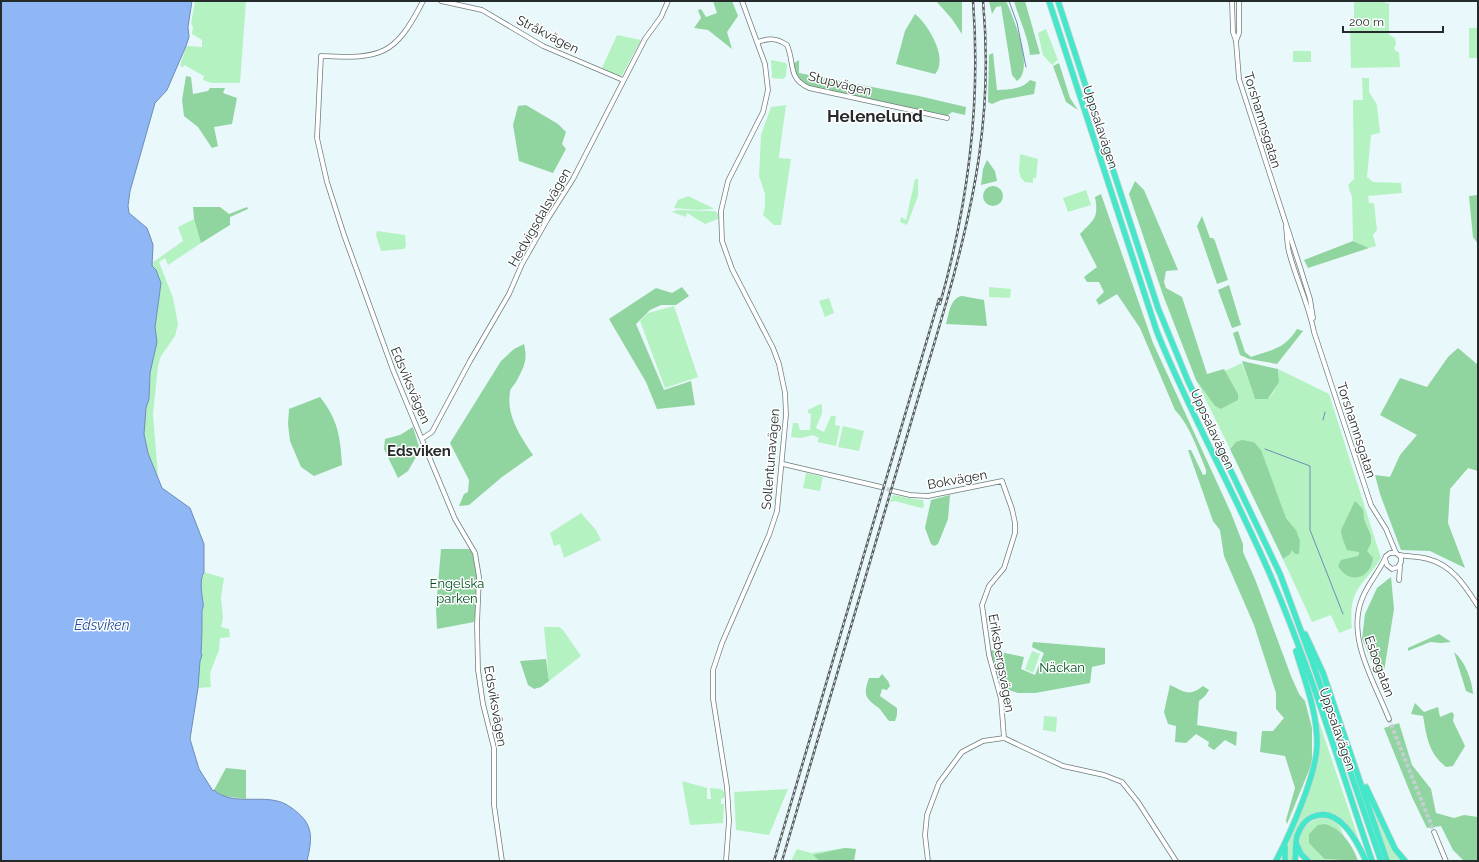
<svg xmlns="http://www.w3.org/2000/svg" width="1479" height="862" viewBox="0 0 1479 862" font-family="Raleway,sans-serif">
<rect width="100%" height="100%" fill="#e9f8fa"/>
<!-- green -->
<g fill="#b5f2c2">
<path d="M195 1H246L240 83H212L203 80 204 76 184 65 183 67 180 66 186 46 202 47V40L192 34 193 27 191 24Z"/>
<path d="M1354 1H1385V3H1389V35L1395 38 1396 44 1394 48 1396 51 1399 52 1400 67 1351 68 1350 28 1354 18Z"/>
<rect x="1469" y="28" width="9" height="30"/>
<path d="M1046 29 1058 60 1052 65 1043 55 1038 33Z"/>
<path d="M617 35 641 40 621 77 602 68Z"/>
<rect x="1293" y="51" width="18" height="11"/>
<path d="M771 60 786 63 787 65 786 76 783 79 772 78Z"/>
<path d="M1362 78H1369V92L1377 105 1380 133 1371 135 1367 177 1373 182 1401 183 1402 193 1368 196 1369 203H1374L1377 230 1373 235 1376 246 1369 248 1353 241 1352 197 1348 185 1354 179 1353 100H1363Z"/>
<path d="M786 105 779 156V158L791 159 781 225H774L763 215 765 206V194L759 176 761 135 771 107Z"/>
<path d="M1020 154 1038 159 1036 178H1033V183L1025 182 1021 178 1019 171Z"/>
<path d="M915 179H918V196L907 225 900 222 901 217 906 220Z"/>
<path d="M1086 190 1091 205 1068 212 1063 198Z"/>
<path d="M688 196 713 208V209L697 210 674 208 678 200Z"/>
<path d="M677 210 715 211 718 214V219L705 224 687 213 686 217 672 212Z"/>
<path d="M194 219 201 243 168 265 165 258 159 262 173 298 178 324 175 336 161 356 158 366 153 414 158 476 148 453 144 434 146 408 149 399 150 373 157 342 155 327 161 283 152 266V263L183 241 178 227Z"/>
<path d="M377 231 405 235 406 246 404 249 381 251 376 235Z"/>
<path d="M989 287 1011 289 1010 298 989 297Z"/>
<path d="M829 298 834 313 825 317 819 301Z"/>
<path d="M674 306 698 377 665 388 640 321 648 313Z"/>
<path d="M1242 363 1255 399H1268C1276 391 1280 379 1278 369L1329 394 1381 558C1362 588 1348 588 1352 628L1339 633 1331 615 1312 622 1283 559C1294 552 1294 543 1296 530L1286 518 1254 442C1244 440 1236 439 1230 449L1196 380 1215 406 1221 409 1238 400V394L1225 371Z"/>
<path d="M820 404 822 405V413L816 428 824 432 831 416H836L835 425 840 426 836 446 817 442 819 438 813 435 801 438 791 437 793 423H798L800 430H810L811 414 808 413V410Z"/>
<path d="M843 426 864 431 859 451 838 447Z"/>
<path d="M806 473 823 477 820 491 803 488Z"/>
<path d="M893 495 921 500H923L924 507 921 508 895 501 890 502Z"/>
<path d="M581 513 596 530 601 540 564 558 560 544 554 546 550 533Z"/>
<path d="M204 572 224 578 221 597 223 618 221 627 229 629 230 637 220 638 219 650 210 673 211 687 198 688C199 660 201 632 203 605 204 602 202 599 201 596 200 589 201 577 204 572Z"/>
<path d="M544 627H559L563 630 581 656 549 681Z"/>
<path d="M1032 651 1040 654 1033 673 1025 669Z"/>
<path d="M1316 713 1362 849 1354 835 1330 814 1302 822 1293 861H1287L1288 845 1316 765Z"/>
<path d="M1044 716 1057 717 1056 732 1043 730Z"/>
<path d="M682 781 707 788V799H711L710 788 721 789 724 792V798L721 799V804H724L723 823 690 825Z"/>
<path d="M788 789 769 835 736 830 734 792Z"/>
<path d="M1368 795 1394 852 1402 861H1390Z"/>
<path d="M1321 818C1335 818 1340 824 1344 837L1332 826 1318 825 1313 847 1323 859 1340 861H1312C1292 848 1298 823 1321 818Z"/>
<path d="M845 848 856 849 854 861H791L797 849 811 853Z"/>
</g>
<!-- forest -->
<g fill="#90d49f">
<path d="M713 1H732L738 16 727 32 732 49 708 30 694 28 701 18 698 10 701 9 706 17 717 13Z"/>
<path d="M936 1H962V34L952 19Z"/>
<path d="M989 1H1006C1013 16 1035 70 1017 81L1012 75 1001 6 996 7 992 14Z"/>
<path d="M1014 1H1025L1040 54 1030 55C1028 36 1019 19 1014 1Z"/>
<path d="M915 14C928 24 949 59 935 74L896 64 905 31Z"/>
<path d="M993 53 997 90C1008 90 1023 89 1030 80L1036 82 1034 94 1001 100 992 104 988 102 989 55Z"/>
<path d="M799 60V73L919 96 966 107 965 115 952 112 947 116 808 87 797 77 794 63Z"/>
<path d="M1059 63 1070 98 1078 110 1066 102 1053 66Z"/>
<path d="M186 76 191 77 193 94 208 91 210 88H225L223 93 237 98 232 124 214 127 218 146 212 148 198 127 184 116 182 100Z"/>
<path d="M526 105 558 124 566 132 562 144 566 149 553 173 519 161 513 125 518 106Z"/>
<path d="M987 160 995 171 997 181 981 185 983 169Z"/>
<path d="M1135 181 1144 190 1178 270 1166 271 1164 282 1166 288 1182 297 1207 374 1224 369 1238 394V400L1221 409 1215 406 1196 380 1163 295 1129 194Z"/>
<circle cx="993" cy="196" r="10"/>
<path d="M1101 194 1153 343 1231 513 1243 544V552L1255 579 1291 676 1299 694 1305 701 1312 728V763L1287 824 1286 820 1295 788 1285 756 1260 752 1262 731H1273L1284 718 1276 709V693L1254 625 1224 556 1220 530 1213 521 1188 450H1191L1203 475 1206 474V470C1198 450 1190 426 1175 410L1140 328 1117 294 1099 305 1096 300 1104 292 1099 282H1087L1084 277 1097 267 1080 234C1094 219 1099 218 1095 197Z"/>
<path d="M1478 195V244L1473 237 1469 196Z"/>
<path d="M193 207H220L229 214 247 207 248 209 230 217V225L201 243 194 219Z"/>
<path d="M1202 216 1210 238H1213L1215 241 1228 280 1217 284 1197 226Z"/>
<path d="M1353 241 1369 248 1308 268 1304 260Z"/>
<path d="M1229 285 1241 325 1232 328 1218 290Z"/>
<path d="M682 287 689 296 676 305H661L650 310 636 324 664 390 691 381 695 405 657 409 646 382 609 319 656 288 672 293Z"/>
<path d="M962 296 984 300 987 326 946 324C949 314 950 298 962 296Z"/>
<path d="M1297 329 1303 331 1277 364 1249 359 1240 355 1233 333 1238 331 1245 352 1251 357C1271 350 1285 349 1297 329Z"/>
<path d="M524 344C528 360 524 367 516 382 514 385 510 389 510 392 506 416 521 437 533 455L502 477 469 505 459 506 464 494 468 492 469 480 450 443 501 361 514 349Z"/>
<path d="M1458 348 1478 365V471L1468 468 1450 489 1448 523 1465 568 1430 551 1401 550 1380 494 1375 475 1390 477 1400 455 1417 435 1380 415 1400 378 1427 387 1448 357Z"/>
<path d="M1242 361 1278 369 1279 382 1268 399H1255Z"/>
<path d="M320 397C338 420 340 436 342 465L314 476 301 467 290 441 288 424 289 409Z"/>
<path d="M413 427 420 450 408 471 398 478 384 449 385 439 400 435Z"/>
<path d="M1242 440 1254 442 1261 450 1286 518 1296 530 1300 541 1299 554H1295L1292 550 1290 554 1283 559 1230 449 1236 442Z"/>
<path d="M950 495 948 519 938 544 934 546 931 544 925 528 931 500Z"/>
<path d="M1355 501 1363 509 1364 519 1371 536V543L1367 551 1373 558C1371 579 1349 585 1338 566L1341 560 1358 556 1359 554V552L1347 550 1342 537 1341 530Z"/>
<path d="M441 549H471C478 571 479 599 474 622L437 629 436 608Z"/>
<path d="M1391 577 1394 609 1382 684 1362 639 1365 614 1377 588Z"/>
<path d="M1439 634 1451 642 1441 643 1430 642 1408 651V648Z"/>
<path d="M1033 642 1105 648V664L1092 667 1090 683 1035 693H1018L1003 688 991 658V650L1024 657 1021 669 1035 675 1044 653 1032 647Z"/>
<path d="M1454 652C1465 661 1472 680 1473 694L1466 691Z"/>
<path d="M546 659 549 681 541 687 534 689 528 685 520 661Z"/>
<path d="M882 674 888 681 890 686 887 690 882 689 880 696 897 708V715L895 721H889C885 717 883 712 879 708 865 698 863 695 869 678H879Z"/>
<path d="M1170 685C1185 692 1189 697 1203 686L1209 690 1205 696 1199 701 1197 725 1237 732 1236 746 1225 740 1214 750 1208 746 1209 742 1196 734 1186 743 1175 742 1176 726 1168 724 1164 712Z"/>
<path d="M1415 703 1424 712 1438 707 1440 717 1452 712 1454 715 1453 721 1465 746 1453 766 1446 767C1428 752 1427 738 1423 716L1411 714Z"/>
<path d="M1399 723 1412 765 1431 789 1436 813 1454 818 1464 815 1478 817V860L1464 861 1453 850 1441 826 1427 828 1412 797 1384 728Z"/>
<path d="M226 768 246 770V799L223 796 214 790Z"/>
<path d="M1325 824C1341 828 1353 846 1358 861L1324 859 1309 843V834L1318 825Z"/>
<path d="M845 848 856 849 854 861H820L813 855Z"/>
</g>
<!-- water -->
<path fill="#8fb6f5" stroke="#6f8cb8" d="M1 1H192L188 27 189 37 186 46 167 90 155 103 130 191 128 206 129 213 147 228 151 239 153 245 152 266 156 270 161 283 155 327 157 342 150 373 149 399 146 408 144 434 148 453 162 488 190 508 204 544V572C199 580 202 594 203 603 204 606 202 609 202 612 202 626 202 639 201 653L202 655 200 661 198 688 190 739 199 769 213 791 214 790C230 805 258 796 277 801 286 803 292 808 298 813 315 827 311 843 307 861H1Z"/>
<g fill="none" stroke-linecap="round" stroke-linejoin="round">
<!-- stream -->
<g stroke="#6f8cb8" stroke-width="1">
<path d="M1009 1 1017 23 1026 67"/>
<path d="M1323 420 1325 412"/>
<path d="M1265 449 1310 466V530L1343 614"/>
</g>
<!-- minor-tunnel -->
<g stroke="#c2cfd1" stroke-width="4" stroke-dasharray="4 2" stroke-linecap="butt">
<path d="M881 487 893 491"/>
<path d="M1389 719 1434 832"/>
</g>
<defs>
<g id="minor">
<path d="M423 1C395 56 381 59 321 56L317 138 327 182 344 235 393 370 455 519 475 553 479 577 477 625 478 670 483 704 494 748V805L502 861"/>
<path d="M441 1 482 10 543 46 623 80"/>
<path d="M1232 1 1233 32 1236 41"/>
<path d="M1239 1V33L1236 41 1239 79 1300 267 1310 299 1313 318"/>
<path d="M758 42C769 38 777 38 787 45 795 63 787 78 809 88L947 118"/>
<path d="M1286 227C1287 235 1287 244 1289 252 1296 279 1309 305 1314 332L1371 505 1386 529 1396 553"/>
<path d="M423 438 432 432 470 361 509 294 522 264 547 220 573 179 645 39 661 17 668 1"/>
<path d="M783 464 881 487"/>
<path d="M893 491 910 495 928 496 1002 481 1012 509 1015 523V533L1004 568 989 586 982 605 989 655 1001 699 1004 738"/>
<path d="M1400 555C1409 557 1418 556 1428 559 1452 565 1465 586 1478 606"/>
<path d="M1385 559 1387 565 1392 569 1398 567 1401 562V557L1396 553H1390L1386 556C1380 571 1368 583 1362 599 1346 638 1375 683 1389 719"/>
<path d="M1399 580 1400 566"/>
<path d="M1434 832 1446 861"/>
<path d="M726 861 729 821 727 787 713 699V670L722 643 769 535 777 511 786 415 785 393 779 364 773 348 732 269 722 241 721 211 728 181 763 112 768 90 765 64 742 1"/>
<path d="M928 861 925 835 927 815 939 783 962 752 983 741 1004 738 1063 766 1104 775 1122 782 1138 802 1176 861"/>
</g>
<g id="highway">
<path d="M1049 1 1157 332C1191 416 1236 495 1272 579 1311 670 1340 767 1372 861"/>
<path d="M1058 1 1158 308 1188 381 1280 574 1312 661 1381 861"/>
<path d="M1305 634 1323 673 1387 861"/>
<path d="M1366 787 1395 849 1405 861"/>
<path d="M1297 845 1301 854 1308 861"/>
<path d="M1276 861C1290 834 1316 776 1317 746 1318 714 1305 681 1296 651"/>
<path d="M1285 861V847"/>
<path d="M1295 861C1296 853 1295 844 1297 836 1300 828 1304 820 1312 817 1339 805 1357 841 1366 861"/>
</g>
</defs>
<!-- minor casing -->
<use href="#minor" stroke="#6f7d7f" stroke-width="5.5"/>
<!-- highway casing -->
<use href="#highway" stroke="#d3d5d5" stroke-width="7"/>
<!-- minor -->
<use href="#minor" stroke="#fff" stroke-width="4"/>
<!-- highway -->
<use href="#highway" stroke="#45e7ca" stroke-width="5.5"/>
<defs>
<g id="rail">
<path d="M940 304C968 205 981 104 973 1"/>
<path d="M774 861 939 299"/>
<path d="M782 861 947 300C976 197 993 108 983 1"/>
</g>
</defs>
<!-- rail casing -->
<use href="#rail" stroke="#565e5f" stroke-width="2.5"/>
<!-- rail -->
<use href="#rail" stroke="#fff" stroke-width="1" stroke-dasharray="3" stroke-linecap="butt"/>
</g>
<g text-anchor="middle" stroke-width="3" stroke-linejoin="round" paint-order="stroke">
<!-- street labels -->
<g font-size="13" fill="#252b2b" stroke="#fff">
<text transform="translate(548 34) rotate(27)" y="5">Stråkvägen</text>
<text transform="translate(840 83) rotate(14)" y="5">Stupvägen</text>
<text transform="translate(1263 120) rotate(73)" y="5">Torshamnsgatan</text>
<text transform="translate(1101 127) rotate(72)" y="5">Uppsalavägen</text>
<text transform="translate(539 217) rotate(-60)" y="5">Hedvigsdalsvägen</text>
<text transform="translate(411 385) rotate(67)" y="5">Edsviksvägen</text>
<text transform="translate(1213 429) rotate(65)" y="5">Uppsalavägen</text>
<text transform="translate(1357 430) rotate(72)" y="5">Torshamnsgatan</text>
<text transform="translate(770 459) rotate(-85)" y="5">Sollentunavägen</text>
<text transform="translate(957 479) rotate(-10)" y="5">Bokvägen</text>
<text transform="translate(1002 663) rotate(80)" y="5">Eriksbergsvägen</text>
<text transform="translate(1380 666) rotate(70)" y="5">Esbogatan</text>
<text transform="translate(496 706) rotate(80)" y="5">Edsviksvägen</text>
<text transform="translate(1338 729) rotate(71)" y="5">Uppsalavägen</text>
</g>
<!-- park labels -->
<g font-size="13" fill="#005223" stroke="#fff">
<text x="457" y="588">Engelska<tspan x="457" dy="15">parken</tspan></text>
<text x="1062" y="672">Näckan</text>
</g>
<!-- water labels -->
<g font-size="14" font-style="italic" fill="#1f4c95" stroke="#fff">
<text x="102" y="630">Edsviken</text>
</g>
<!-- quarter labels -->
<g font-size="15" font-weight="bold" fill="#252b2b" stroke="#fff">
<text x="419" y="456">Edsviken</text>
</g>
<!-- district labels -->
<g font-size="17" font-weight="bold" fill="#252b2b" stroke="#fff">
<text x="875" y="122">Helenelund</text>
</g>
</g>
<!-- border -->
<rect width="1479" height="862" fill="none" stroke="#252b2b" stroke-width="4"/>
<!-- scale -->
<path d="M1343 26v6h100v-6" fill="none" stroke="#252b2b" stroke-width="2"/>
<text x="1349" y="26" font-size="12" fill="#252b2b" stroke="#ffffff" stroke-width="3" paint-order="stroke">200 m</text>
</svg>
